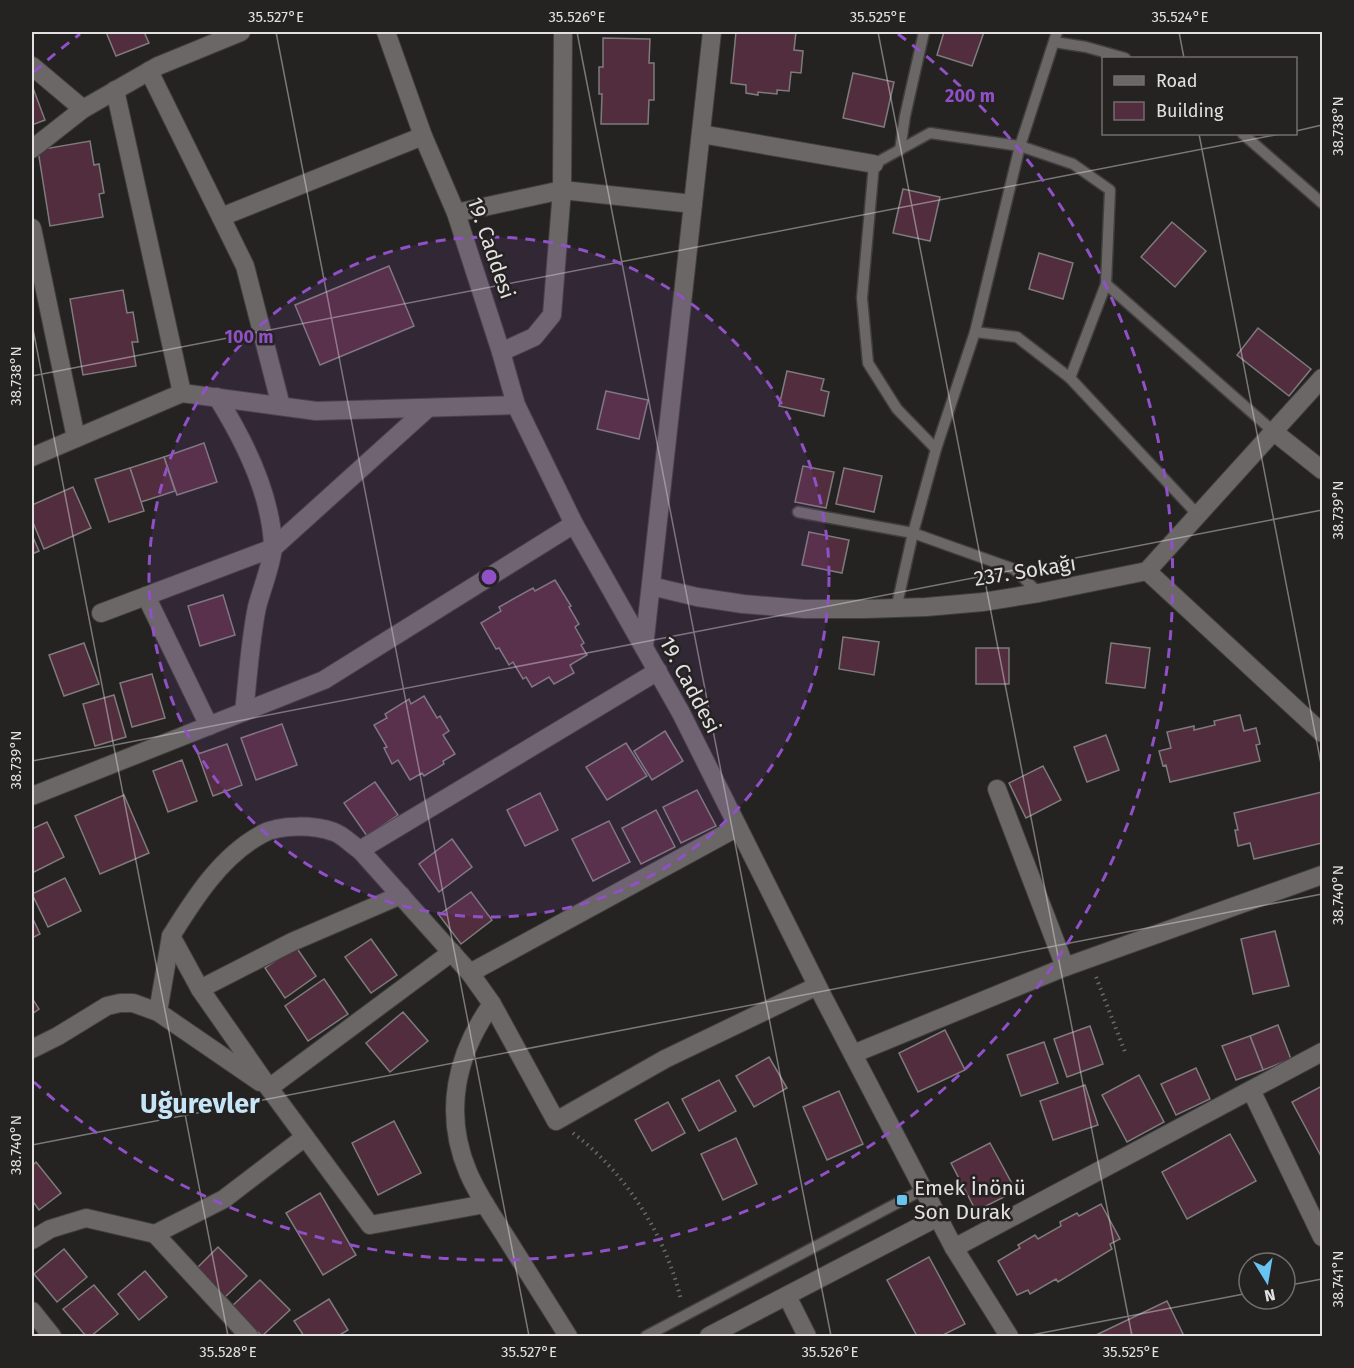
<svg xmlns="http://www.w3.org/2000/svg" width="1354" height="1368" viewBox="0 0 1354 1368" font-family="'Fira Sans',sans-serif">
<rect width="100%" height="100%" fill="#252222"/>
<!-- building -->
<g fill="#522d3d" stroke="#7e7b7c" stroke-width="1.5">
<path d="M106 32H144L149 43 116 56Z"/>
<path d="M736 32H796L794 50 803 51 801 73 791 72 789 91 777 90V94L758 92V95L746 93V85L731 83Z"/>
<path d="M944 32H984L972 66 937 55Z"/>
<path d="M603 38 650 39 649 63H654V100H649L648 124H601L602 94H599V67H603Z"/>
<path d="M853 73 894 82 884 127 843 118Z"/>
<path d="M33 88 45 120 32 125V88Z"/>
<path d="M90 141 94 165 99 164 104 193 99 194 103 217 50 226 38 150Z"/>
<path d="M903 189 940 197 930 241 893 233Z"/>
<path d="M1172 222 1206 251 1175 287 1141 257Z"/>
<path d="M1039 253 1073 263 1063 299 1029 289Z"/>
<path d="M389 266 414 326 320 365 295 305Z"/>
<path d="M123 290 127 313 133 312 138 342H132L136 366 83 375 70 299Z"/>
<path d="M1258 328 1311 369 1289 396 1237 355Z"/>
<path d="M787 371 824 379 821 390 829 392 824 416 779 406Z"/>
<path d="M606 391 648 400 639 439 597 429Z"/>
<path d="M204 443 217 482 177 495 164 457Z"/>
<path d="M164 457 175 491 141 502 130 468Z"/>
<path d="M803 466 834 472 826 508 795 502Z"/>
<path d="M130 468 144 511 109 522 95 479Z"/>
<path d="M844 468 882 476 874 512 836 504Z"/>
<path d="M73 487 91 528 44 549 32 520V505Z"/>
<path d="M809 532 849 540 842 573 802 565Z"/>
<path d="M32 535 39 551 32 554Z"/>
<path d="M555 580 571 606 569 607 579 624 575 627 584 643 581 645 587 655 570 665 574 673 554 684 549 677 532 687 526 677 523 679 513 662 509 665 499 648 496 649 481 623 501 611 499 607 533 588 535 591Z"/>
<path d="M223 595 235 635 200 646 188 606Z"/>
<path d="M843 637 879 642 874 675 839 669Z"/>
<path d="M84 643 99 684 64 696 49 655Z"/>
<path d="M1111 643 1150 648 1145 688 1106 683Z"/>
<rect x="976" y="648" width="33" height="36"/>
<path d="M152 674 165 718 132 727 120 683Z"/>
<path d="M114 695 126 737 95 746 83 704Z"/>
<path d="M424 696 437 718 440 716 449 731 443 735 455 754 443 761 444 764 424 776 422 773 410 780 398 760 392 764 384 748 387 747 374 725 387 718 385 714 409 699 411 704Z"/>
<path d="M1240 715 1244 731 1256 728 1260 744 1256 745 1260 761 1170 782 1166 765 1163 766 1159 751 1171 748 1167 732 1194 726V730L1215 725 1214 721Z"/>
<path d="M282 724 297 765 256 780 241 738Z"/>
<path d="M665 731 683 761 652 780 634 751Z"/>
<path d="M1106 735 1119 770 1087 782 1074 747Z"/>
<path d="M626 743 647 776 607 800 586 767Z"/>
<path d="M227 744 242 785 213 796 198 754Z"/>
<path d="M182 760 197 801 168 812 153 771Z"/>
<path d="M1043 766 1061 800 1026 818 1009 783Z"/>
<path d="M375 782 398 815 367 836 344 803Z"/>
<path d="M697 790 716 826 681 843 663 807Z"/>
<path d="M1322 792V843L1254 859 1250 843 1238 846 1235 830H1238L1234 813Z"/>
<path d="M540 793 558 830 525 846 507 810Z"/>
<path d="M124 795 149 853 100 874 75 816Z"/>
<path d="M656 810 675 847 641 864 622 828Z"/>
<path d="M609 821 630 862 593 881 572 839Z"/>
<path d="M47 822 64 857 32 873V829Z"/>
<path d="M452 839 472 867 439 892 419 864Z"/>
<path d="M65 878 81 911 48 927 32 894Z"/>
<path d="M471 892 492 920 461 944 439 915Z"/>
<path d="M32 917 40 934 32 938Z"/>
<path d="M1275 931 1289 986 1253 994 1241 939Z"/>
<path d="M371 939 397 975 371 993 345 957Z"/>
<path d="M296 947 316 976 285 998 265 968Z"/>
<path d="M324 979 348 1014 308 1041 285 1006Z"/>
<path d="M32 998 39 1009 32 1014Z"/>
<path d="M403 1012 428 1041 390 1072 366 1043Z"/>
<path d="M1278 1025 1291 1059 1263 1070 1250 1036Z"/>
<path d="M1090 1026 1103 1064 1067 1077 1054 1039Z"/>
<path d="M945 1030 965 1070 918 1092 899 1053Z"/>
<path d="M1250 1036 1263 1070 1236 1080 1222 1046Z"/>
<path d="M1044 1042 1058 1083 1021 1096 1007 1055Z"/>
<path d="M769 1057 787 1088 754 1107 736 1076Z"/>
<path d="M1196 1068 1210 1099 1176 1115 1161 1084Z"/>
<path d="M1139 1075 1164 1122 1127 1142 1102 1095Z"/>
<path d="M719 1080 736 1111 699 1131 682 1099Z"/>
<path d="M1085 1085 1098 1125 1053 1140 1040 1101Z"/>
<path d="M1322 1086V1158L1292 1102Z"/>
<path d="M839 1091 863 1144 827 1160 803 1107Z"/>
<path d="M668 1102 685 1133 652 1151 635 1120Z"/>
<path d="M394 1121 421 1173 378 1195 352 1143Z"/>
<path d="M1230 1134 1256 1181 1187 1219 1162 1172Z"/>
<path d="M736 1138 757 1184 723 1200 701 1154Z"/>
<path d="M990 1143 1016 1191 976 1211 951 1163Z"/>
<path d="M36 1162 61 1193 39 1210 32 1200V1166Z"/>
<path d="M320 1193 356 1255 323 1275 286 1213Z"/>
<path d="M1101 1204 1120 1239 1110 1244 1112 1249 1058 1282 1056 1279 1030 1294 1028 1290 1017 1295 998 1261 1020 1248 1018 1245 1035 1235 1038 1239 1061 1226 1060 1222 1077 1213 1079 1216Z"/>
<path d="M218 1247 247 1276 223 1299 195 1270Z"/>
<path d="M64 1249 87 1277 57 1302 34 1274Z"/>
<path d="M929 1257 965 1324 941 1336H917L887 1280Z"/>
<path d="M145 1271 167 1297 139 1320 118 1294Z"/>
<path d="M260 1280 290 1310 262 1336 231 1307Z"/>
<path d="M94 1285 118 1314 91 1336H86L63 1309Z"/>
<path d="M329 1299 348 1330 338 1336H304L294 1321Z"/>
<path d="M1167 1301 1184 1336H1094Z"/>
</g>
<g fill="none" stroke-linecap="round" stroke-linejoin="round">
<defs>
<g id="service">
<path d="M1054 42 1086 47 1125 58"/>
<path d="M1243 134 1322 203"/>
<path d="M900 150 905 116 924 32"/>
<path d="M1106 284 1274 432"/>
<path d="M975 332 1017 337 1070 378 1198 515"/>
<path d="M936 449 897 409 868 363 862 298 874 164 930 133 1020 146 1073 164 1110 190 1106 284 1070 378"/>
<path d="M798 512 913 533 1014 569 1039 593"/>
<path d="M896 609 913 533 936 449 975 332 1020 146 1057 32"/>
<path d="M646 1336 924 1189"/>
</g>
<g id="minor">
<path d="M32 66 83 109 158 66 241 32"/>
<path d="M149 71 245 266 281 406"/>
<path d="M115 90 182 393"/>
<path d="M701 134 874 164"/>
<path d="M32 149 83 109"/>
<path d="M456 213 562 190 693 204"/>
<path d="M221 217 423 136"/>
<path d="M32 228 76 438"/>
<path d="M501 352 534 337 552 315 562 190 563 32"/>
<path d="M217 397C244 440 271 494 273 546 273 561 261 591 257 607 250 641 248 677 244 712"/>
<path d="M1274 432 1322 470"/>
<path d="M32 457 182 393 316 411 516 405"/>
<path d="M1147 571 1322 733"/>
<path d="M651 586 697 597 743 604 804 609H865L926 607 983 602 1039 593 1147 571 1322 378"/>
<path d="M146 596 209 726"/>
<path d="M101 613 273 548 428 408"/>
<path d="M644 647 712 32"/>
<path d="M658 671 360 850 470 973 492 1004 556 1121 665 1059 817 986"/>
<path d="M997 789 1065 967"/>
<path d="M32 796 324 680 574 524"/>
<path d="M401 895 292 942 200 989 269 1088 370 1225 485 1204"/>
<path d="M470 973 738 827"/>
<path d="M200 989 171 936C194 899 221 856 262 834 280 824 315 825 334 832 343 835 352 845 360 850"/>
<path d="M492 1004C456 1054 443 1113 468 1172 478 1196 494 1218 507 1239 528 1272 548 1304 568 1336"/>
<path d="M158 1012 171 936"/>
<path d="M32 1049 58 1036 107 1006 120 1003H133L158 1012 260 1082"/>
<path d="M853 1054 1065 967 1322 875"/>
<path d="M269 1088 452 952"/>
<path d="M1251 1090 1322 1237"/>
<path d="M155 1234 249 1336"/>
<path d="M32 1240 50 1229 86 1218 155 1234 224 1199 305 1137"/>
<path d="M954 1248 1322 1052"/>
<path d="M787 1296 807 1336"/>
<path d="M32 1311 52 1336"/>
<path d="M709 1336 938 1217"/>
</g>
<path id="tertiary" d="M386 32 423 136 456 213 501 352 516 405 574 524 681 713 822 995 954 1248 1009 1336"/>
</defs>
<!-- service casing -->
<use href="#service" stroke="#413e3e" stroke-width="13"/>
<!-- minor casing -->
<use href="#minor" stroke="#413e3e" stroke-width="20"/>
<!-- tertiary casing -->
<use href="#tertiary" stroke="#413e3e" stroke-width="20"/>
<!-- path -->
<g stroke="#6b6868" stroke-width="4" stroke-dasharray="1.5 4.5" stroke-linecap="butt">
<path d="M1096 977 1125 1052"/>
<path d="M573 1133C626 1173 666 1236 681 1300"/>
</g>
<!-- service -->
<use href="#service" stroke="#6b6767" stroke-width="10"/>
<!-- minor -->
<use href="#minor" stroke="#6b6767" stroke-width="18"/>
<!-- tertiary -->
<use href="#tertiary" stroke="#6b6767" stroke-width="18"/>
</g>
<!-- ticks -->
<path fill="none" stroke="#e2e0e0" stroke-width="1.5" stroke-opacity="0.45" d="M276 32 529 1336M577 32 831 1336M878 32 1132 1336M1179 32 1184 58M1296 131 1322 125M1199 134 1322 769M32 324 228 1336M32 376 1280 134M32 761 1322 510M32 1145 1322 894M1285 1286 1322 1279M1026 1336 1249 1293"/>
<!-- distance rings -->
<circle cx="489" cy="577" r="340" fill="#9050c6" fill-opacity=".12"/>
<g fill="none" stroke="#9050c6" stroke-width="3" stroke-dasharray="10 8">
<circle cx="489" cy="577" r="340"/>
<path d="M34 72A680 680 0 0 1 80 34M898 34A680 680 0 1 1 34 1082"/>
</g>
<!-- markers -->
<rect fill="#69c3f1" stroke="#252222" stroke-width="2" x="896" y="1194" width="12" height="12" rx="3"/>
<g text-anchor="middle" stroke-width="5" stroke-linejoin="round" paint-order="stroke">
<!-- street labels -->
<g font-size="21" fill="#e2e0e0" stroke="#252222">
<text transform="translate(491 248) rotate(71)" y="7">19. Caddesi</text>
<text transform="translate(1025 571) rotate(-9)" y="7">237. Sokağı</text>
<text transform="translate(690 685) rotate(62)" y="7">19. Caddesi</text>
</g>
<!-- poi labels -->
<g font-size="21" fill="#e2e0e0" stroke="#252222" text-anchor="start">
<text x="914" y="1195">Emek İnönü<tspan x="914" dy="24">Son Durak</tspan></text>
</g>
<!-- district labels -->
<g font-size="27" font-weight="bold" fill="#c6e5f6" stroke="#252222">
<text x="200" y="1113">Uğurevler</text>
</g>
</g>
<circle cx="489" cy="577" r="9" fill="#9050c6" stroke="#252222" stroke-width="3"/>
<g font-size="18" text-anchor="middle" font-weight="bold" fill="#9050c6" stroke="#252222" stroke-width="5" stroke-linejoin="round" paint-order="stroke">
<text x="970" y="102">200 m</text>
<text x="249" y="343">100 m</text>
</g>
<!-- border -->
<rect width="1354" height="1368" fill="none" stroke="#252222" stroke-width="66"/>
<!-- legend -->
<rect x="1102" y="57" width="195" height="78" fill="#252222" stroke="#716e6e" stroke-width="1.5"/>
<rect x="1114" y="76" width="30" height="9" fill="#6b6767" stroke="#716e6e" stroke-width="1.5"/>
<text x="1156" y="87" font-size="18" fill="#e2e0e0">Road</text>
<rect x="1114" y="102" width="30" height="18" fill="#522d3d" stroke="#716e6e" stroke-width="1.5"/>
<text x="1156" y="117" font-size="18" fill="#e2e0e0">Building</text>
<!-- north arrow -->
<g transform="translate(1267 1281) rotate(169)"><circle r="28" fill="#252222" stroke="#716e6e" stroke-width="1.5"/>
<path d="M0-4.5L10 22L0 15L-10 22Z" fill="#69c3f1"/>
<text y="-9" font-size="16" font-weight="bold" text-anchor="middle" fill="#e2e0e0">N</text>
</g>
<rect x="33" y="33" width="1288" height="1302" fill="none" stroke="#e2e0e0" stroke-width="2"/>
<g font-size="15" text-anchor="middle" fill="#e2e0e0">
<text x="276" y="22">35.527°E</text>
<text x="577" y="22">35.526°E</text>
<text x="878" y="22">35.525°E</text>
<text x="1180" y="22">35.524°E</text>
<text transform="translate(1338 126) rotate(-90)" y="5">38.738°N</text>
<text transform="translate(16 376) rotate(-90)" y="5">38.738°N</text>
<text transform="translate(1338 510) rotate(-90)" y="5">38.739°N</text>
<text transform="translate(16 760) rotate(-90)" y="5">38.739°N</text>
<text transform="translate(1338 895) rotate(-90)" y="5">38.740°N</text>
<text transform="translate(16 1145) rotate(-90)" y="5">38.740°N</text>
<text transform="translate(1338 1279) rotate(-90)" y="5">38.741°N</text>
<text x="228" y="1357">35.528°E</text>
<text x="529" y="1357">35.527°E</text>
<text x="830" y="1357">35.526°E</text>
<text x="1131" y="1357">35.525°E</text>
</g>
</svg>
